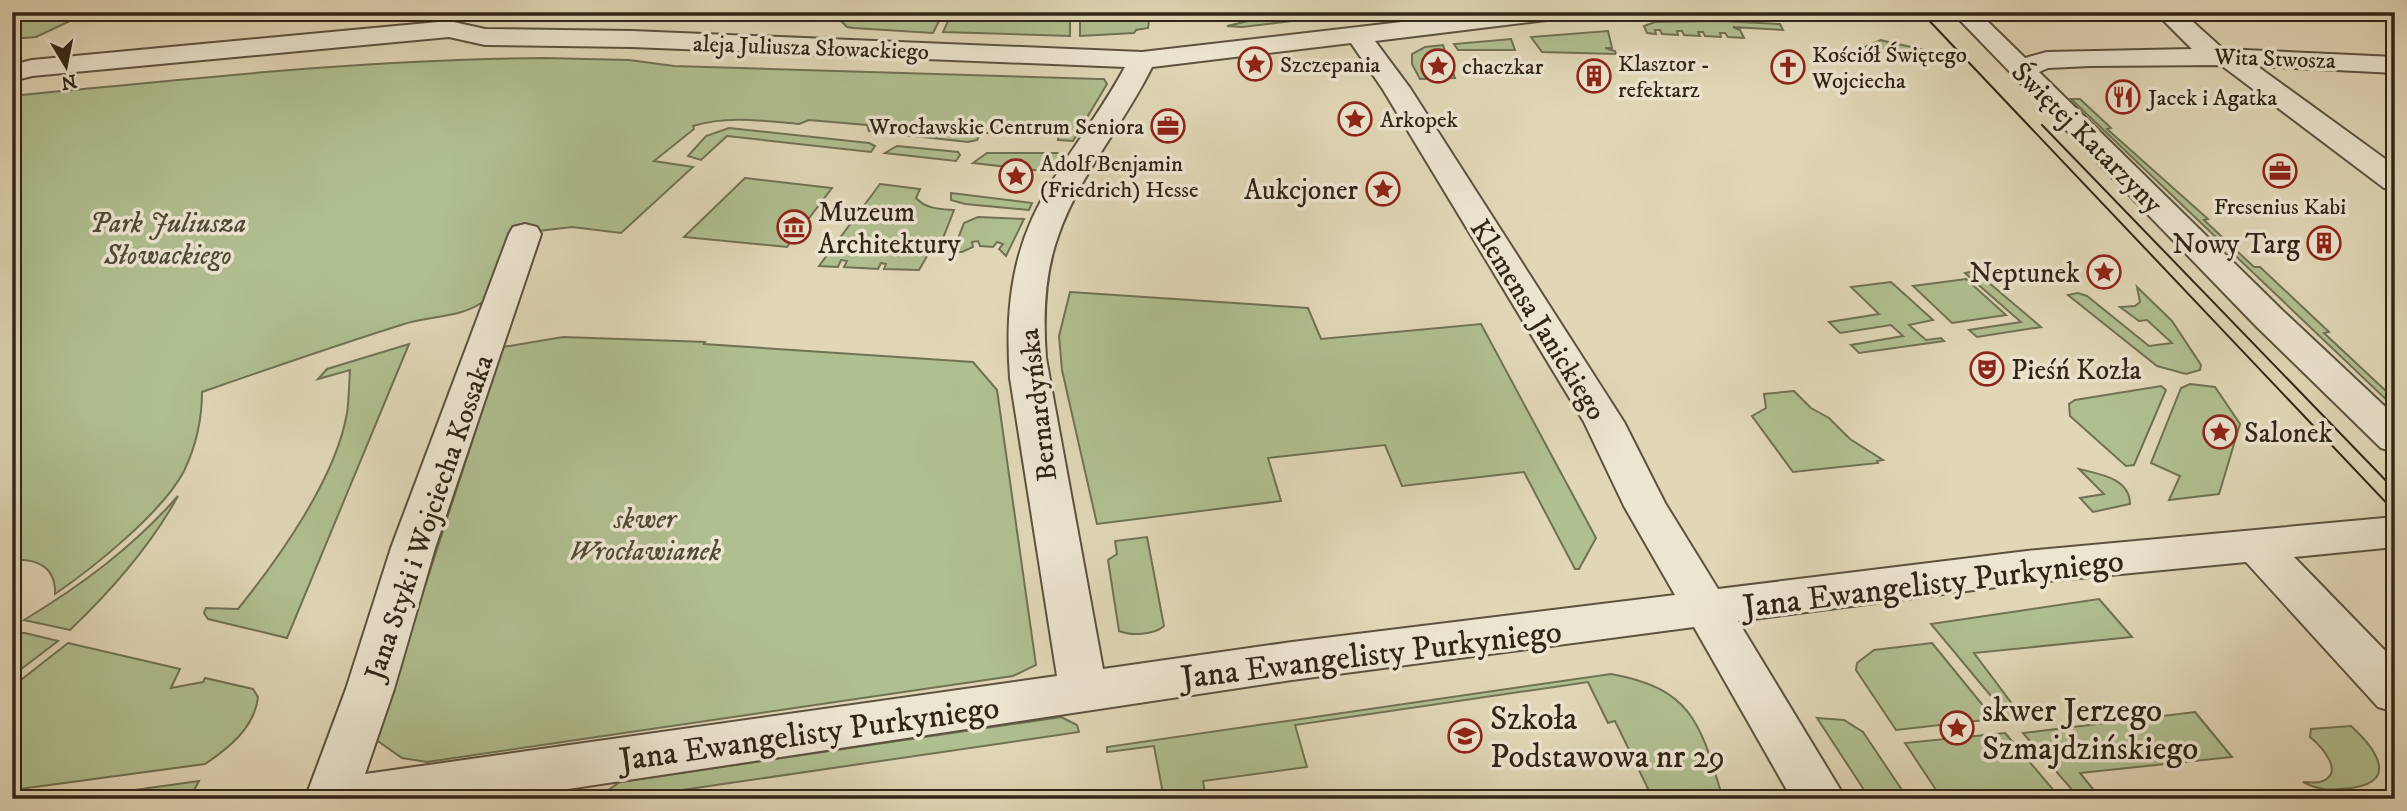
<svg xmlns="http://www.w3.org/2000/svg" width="2407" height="811" viewBox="0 0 2407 811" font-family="'IM FELL DW Pica',serif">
<rect width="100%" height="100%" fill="#e1d7b6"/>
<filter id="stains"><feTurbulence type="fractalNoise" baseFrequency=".00286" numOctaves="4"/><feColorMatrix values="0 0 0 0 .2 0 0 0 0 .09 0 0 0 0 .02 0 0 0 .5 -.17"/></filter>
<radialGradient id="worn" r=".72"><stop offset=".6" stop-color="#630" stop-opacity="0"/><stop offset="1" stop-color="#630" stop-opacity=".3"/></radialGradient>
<!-- green -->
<g fill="#b0bf90" stroke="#707254" stroke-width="2">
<path d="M12 12H89L36 37 12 39Z"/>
<path d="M629 12H748C712 26 666 19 629 12Z"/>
<path d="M843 12H1070V36L943 32 949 19H940L933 33 853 28 847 27 841 21Z"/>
<path d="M1080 12H1166L1149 21 1148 28 1136 30 1134 33 1080 36Z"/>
<path d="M1266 12H1324L1325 17 1242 27 1227 26 1270 16Z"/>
<path d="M1720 21 1780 24 1783 30 1733 27 1740 30 1744 38 1728 37 1725 33H1720L1721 37 1705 36 1703 32H1698L1700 36 1684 35 1682 31H1677L1678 35 1662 34 1660 30H1655L1656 34 1647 33 1644 26 1655 22Z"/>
<path d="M1608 31 1612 48H1605L1615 51 1616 54 1542 52 1531 37Z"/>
<path d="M1511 39 1515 50H1458L1454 44Z"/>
<path d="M1881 40 1884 41 1934 52 1932 55 1917 54 1912 50 1906 53 1871 52 1869 49 1862 48Z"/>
<path d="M1443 45 1455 78 1420 79 1412 64V54L1425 47Z"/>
<path d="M544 58 629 60 674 66 1098 79H1104L1107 84 1073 141 1058 140V133H981L977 140 968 142 869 131 867 125 809 120 799 124C764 121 727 115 693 126L694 129 654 161 693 167 621 233 572 227 513 234 487 299C462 319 430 315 401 325 334 346 268 369 202 392 202 419 196 446 184 471 163 512 93 568 55 594 56 567 37 558 12 560V96C190 79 366 59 544 58Z"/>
<path d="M2071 99H2080L2111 128 2107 129 2208 219 2204 220 2254 267H2260L2329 332 2324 333 2387 392 2395 393V408Z"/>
<path d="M729 128 869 143 875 146 871 152 727 136 701 160 688 156 706 136Z"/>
<path d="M897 146 958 152 960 155 956 161 885 153Z"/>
<path d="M987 153H1057L1063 155 1052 172 973 163Z"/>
<path d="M745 178 832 188 787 247 684 237Z"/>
<path d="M880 184 920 189 916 198C926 209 940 209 954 210L938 251H930L919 270 884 269 886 264 881 263 878 269 844 267 847 261 841 260 838 267 819 266Z"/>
<path d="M951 193 1032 203 1029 210 965 204 951 200Z"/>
<path d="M978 217 1024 219 1006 256 999 249 1003 244 997 242 993 247 980 246 978 241 972 242 973 247 962 252H953L964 223Z"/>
<path d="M1975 271 2041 327 1977 337 1969 330 2021 322 1965 273Z"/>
<path d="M1966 279 2006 315 1952 323 1913 286Z"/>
<path d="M1891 282 1933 320 1909 325 1926 340 1941 338 1944 341 1859 353 1851 345 1903 336 1891 325 1840 333 1829 322 1879 314 1851 287Z"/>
<path d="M2137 287 2172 321 2201 365 2200 370 2186 374 2157 366 2068 295 2078 293 2087 296 2149 346 2172 343 2147 320 2139 321 2120 307 2135 306 2140 302Z"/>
<path d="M1070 292 1308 308 1321 339 1481 324 1596 538 1579 569H1575L1524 472 1402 486 1385 445 1268 458 1281 501 1097 524 1062 370 1059 336Z"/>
<path d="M563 337 705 342 704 344 973 362 997 390 1036 665 1013 676 427 762 402 758 375 739 503 347Z"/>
<path d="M409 344 287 638 208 619 204 613 206 608 238 609C279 558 336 478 347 413 349 399 349 384 350 370L318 379 327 369Z"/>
<path d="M2190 384 2215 387 2240 424 2219 494 2169 500 2180 476 2151 463 2181 388Z"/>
<path d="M2161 386 2166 390 2134 465 2126 466 2070 416 2069 404 2075 400Z"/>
<path d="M1794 391 1811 408 1829 418 1850 439 1883 460 1877 461 1878 463 1793 472 1752 416 1766 408 1764 394Z"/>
<path d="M2079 469C2099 474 2130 478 2130 504L2093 512 2080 498 2104 494Z"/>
<path d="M178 496C150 547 112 590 70 630L24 620C82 585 133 547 178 496Z"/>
<path d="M1147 537 1164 626C1154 635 1131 636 1119 631L1108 560 1117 554 1115 541Z"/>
<path d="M2099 599 2132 637 1974 653 2022 717 2010 719 1931 624Z"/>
<path d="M12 633H25L58 641 12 676Z"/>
<path d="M68 643 180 669 171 688 203 682 205 678 253 689 258 697C255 727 229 748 205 764L12 790V687Z"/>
<path d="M1932 643 1994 719 1896 730 1856 670 1857 663 1874 650Z"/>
<path d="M1611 674C1695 689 1701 727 1723 799H1653L1615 721 1608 723 1588 682 1295 725 1307 767 1203 781 1206 799H1164L1154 746 1107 752V747Z"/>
<path d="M2195 712 2232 757 2080 773 2101 799H2080L2023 733Z"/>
<path d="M1061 717 1077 725 1079 732 621 799H595L620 782Z"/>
<path d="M1817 718 1844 720 1863 732 1908 799H1870Z"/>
<path d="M2351 726C2373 746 2401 781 2352 788 2330 790 2323 792 2303 782 2308 782 2316 783 2320 782 2347 774 2321 746 2310 737L2311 729Z"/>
<path d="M2005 733 2061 799H1942L1905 743Z"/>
<path d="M199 781 192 794 161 799H70Z"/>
</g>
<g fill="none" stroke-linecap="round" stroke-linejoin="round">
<defs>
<g id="minor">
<path d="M1488 12H1567L1564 17 1555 19 1375 41 1410 88 1624 422 1665 503 1718 589 2027 551 2395 517V547L2294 557 2395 661V712L2378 707 2246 562 2027 583 1738 621 1846 799H1792L1694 627 1292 680 502 799H305L346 689 391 548 509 234 513 227 525 224 537 227 541 234 435 548 394 689 365 774 1057 676 1010 378C1006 324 1009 270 1032 219 1057 165 1097 120 1125 67L632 47 485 45 449 37 32 76 12 81V65L32 60 449 21 485 29 632 31 1142 52ZM1351 43 1382 88 1584 422 1624 506 1675 595 1292 642 1103 669 1046 358C1043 317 1044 275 1058 236 1079 175 1124 124 1152 67Z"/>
<path d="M1952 12H1978L2025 58 2047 52 2192 49 2155 12H2182L2223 49 2395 57V73L2257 66 2395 166V190L2384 188 2221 65 2090 66 2048 68 2039 72 2282 310 2395 416V452L2381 448 2256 326Z"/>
</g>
</defs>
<!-- minor casing -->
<use href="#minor" stroke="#5c523f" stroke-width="4"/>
<!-- minor -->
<use href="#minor" fill="#ece5d0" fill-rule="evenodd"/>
<!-- tram -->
<g stroke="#302517" stroke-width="2">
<path d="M1921 12 2395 512"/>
<path d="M2042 125 2395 490"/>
</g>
</g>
<!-- icons -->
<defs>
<symbol id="sight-ring" viewBox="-11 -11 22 22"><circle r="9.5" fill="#ece5d0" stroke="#8f2418" stroke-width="1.5"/><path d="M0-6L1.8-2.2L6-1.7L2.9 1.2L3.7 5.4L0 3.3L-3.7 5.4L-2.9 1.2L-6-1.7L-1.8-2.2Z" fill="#8f2418"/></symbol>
<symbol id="church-ring" viewBox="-11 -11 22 22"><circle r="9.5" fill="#ece5d0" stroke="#8f2418" stroke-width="1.5"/><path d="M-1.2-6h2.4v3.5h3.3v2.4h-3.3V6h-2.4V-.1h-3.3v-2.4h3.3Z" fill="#8f2418"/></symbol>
<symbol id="building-ring" viewBox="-11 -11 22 22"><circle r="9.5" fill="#ece5d0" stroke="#8f2418" stroke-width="1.5"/><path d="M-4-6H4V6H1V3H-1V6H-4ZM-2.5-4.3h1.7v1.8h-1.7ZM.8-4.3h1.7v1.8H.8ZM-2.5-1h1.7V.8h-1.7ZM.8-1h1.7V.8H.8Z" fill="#8f2418"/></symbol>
<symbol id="restaurant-ring" viewBox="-11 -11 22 22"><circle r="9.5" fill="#ece5d0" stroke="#8f2418" stroke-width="1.5"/><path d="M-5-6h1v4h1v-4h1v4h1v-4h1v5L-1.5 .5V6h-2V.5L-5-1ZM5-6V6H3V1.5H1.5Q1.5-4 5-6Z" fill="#8f2418"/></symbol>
<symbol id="office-ring" viewBox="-11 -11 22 22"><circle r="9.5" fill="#ece5d0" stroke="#8f2418" stroke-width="1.5"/><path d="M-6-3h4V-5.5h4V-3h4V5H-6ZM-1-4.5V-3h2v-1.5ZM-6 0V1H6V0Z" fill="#8f2418"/></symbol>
<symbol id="museum-ring" viewBox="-11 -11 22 22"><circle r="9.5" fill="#ece5d0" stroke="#8f2418" stroke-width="1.5"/><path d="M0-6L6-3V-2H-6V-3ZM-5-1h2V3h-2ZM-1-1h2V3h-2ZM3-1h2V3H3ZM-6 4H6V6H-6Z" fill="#8f2418"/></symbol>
<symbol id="theatre-ring" viewBox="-11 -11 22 22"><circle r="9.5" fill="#ece5d0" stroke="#8f2418" stroke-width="1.5"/><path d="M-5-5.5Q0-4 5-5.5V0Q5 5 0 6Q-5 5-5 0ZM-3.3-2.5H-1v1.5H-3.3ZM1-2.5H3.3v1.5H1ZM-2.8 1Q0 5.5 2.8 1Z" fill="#8f2418"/></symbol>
<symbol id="school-ring" viewBox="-11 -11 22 22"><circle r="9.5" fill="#ece5d0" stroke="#8f2418" stroke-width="1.5"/><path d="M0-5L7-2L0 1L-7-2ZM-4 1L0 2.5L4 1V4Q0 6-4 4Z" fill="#8f2418"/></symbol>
</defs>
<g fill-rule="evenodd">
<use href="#sight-ring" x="1236" y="45" width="38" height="38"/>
<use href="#sight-ring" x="1419" y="47" width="38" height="38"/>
<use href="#church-ring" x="1769" y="48" width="38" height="38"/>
<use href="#building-ring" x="1575" y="57" width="38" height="38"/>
<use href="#restaurant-ring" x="2104" y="78" width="38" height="38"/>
<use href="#sight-ring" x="1336" y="100" width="38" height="38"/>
<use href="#office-ring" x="1149" y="107" width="38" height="38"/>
<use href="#office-ring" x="2261" y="152" width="38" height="38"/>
<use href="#sight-ring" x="997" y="157" width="38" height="38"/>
<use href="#sight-ring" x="1364" y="170" width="38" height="38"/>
<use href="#museum-ring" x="775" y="208" width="38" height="38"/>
<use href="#building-ring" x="2305" y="224" width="38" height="38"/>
<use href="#sight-ring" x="2085" y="253" width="38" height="38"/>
<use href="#theatre-ring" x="1968" y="350" width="38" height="38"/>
<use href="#sight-ring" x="2201" y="413" width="38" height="38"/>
<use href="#sight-ring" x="1938" y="709" width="38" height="38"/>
<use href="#school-ring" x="1446" y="717" width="38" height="38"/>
</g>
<g text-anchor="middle" stroke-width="7" stroke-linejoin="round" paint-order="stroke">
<!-- far-street labels -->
<g font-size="23" fill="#302517" stroke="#ece5d0">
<text transform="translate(811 47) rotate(2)" y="8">aleja Juliusza Słowackiego</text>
<text transform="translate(2275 58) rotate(2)" y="8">Wita Stwosza</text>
</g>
<!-- far-poi labels -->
<g font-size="23" fill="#302517" stroke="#ece5d0" text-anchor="start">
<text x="1812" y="62">Kościół Świętego<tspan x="1812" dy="26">Wojciecha</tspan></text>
<text x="1618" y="71">Klasztor -<tspan x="1618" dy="26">refektarz</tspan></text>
<text x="1280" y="72">Szczepania</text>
<text x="1462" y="74">chaczkar</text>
<text x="2148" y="105">Jacek i Agatka</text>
<text x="1380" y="127">Arkopek</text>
<text x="1144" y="134" text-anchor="end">Wrocławskie Centrum Seniora</text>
<text x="1040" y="171">Adolf Benjamin<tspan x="1040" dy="26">(Friedrich) Hesse</tspan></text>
<text x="2280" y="214" text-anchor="middle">Fresenius Kabi</text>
</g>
<!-- street labels -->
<g font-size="28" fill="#302517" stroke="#ece5d0">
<text transform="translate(2088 137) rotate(45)" y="10">Świętej Katarzyny</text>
<text transform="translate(1539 319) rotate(58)" y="10">Klemensa Janickiego</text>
<text transform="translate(1037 405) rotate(-97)" y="10">Bernardyńska</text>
<text transform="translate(428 517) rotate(-71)" y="10">Jana Styki i Wojciecha Kossaka</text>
</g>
<!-- poi labels -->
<g font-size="28" fill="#302517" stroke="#ece5d0" text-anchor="end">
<text x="1358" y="199">Aukcjoner</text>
<text x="818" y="221" text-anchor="start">Muzeum<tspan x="818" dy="32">Architektury</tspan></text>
<text x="2300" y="253">Nowy Targ</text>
<text x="2080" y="282">Neptunek</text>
<text x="2011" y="379" text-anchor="start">Pieśń Kozła</text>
<text x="2244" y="442" text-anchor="start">Salonek</text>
</g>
<!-- park labels -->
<g font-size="28" font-style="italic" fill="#504c35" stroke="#ece5d0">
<text x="168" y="232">Park Juliusza<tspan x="168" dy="32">Słowackiego</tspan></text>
<text x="645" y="528">skwer<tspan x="645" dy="32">Wrocławianek</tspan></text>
</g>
<!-- near-street labels -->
<g font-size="33" fill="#302517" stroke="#ece5d0">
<text transform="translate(1933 582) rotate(-7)" y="12">Jana Ewangelisty Purkyniego</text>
<text transform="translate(1371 653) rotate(-7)" y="12">Jana Ewangelisty Purkyniego</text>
<text transform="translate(809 732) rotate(-8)" y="12">Jana Ewangelisty Purkyniego</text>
</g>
<!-- near-poi labels -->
<g font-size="33" fill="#302517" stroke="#ece5d0" text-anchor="start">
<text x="1982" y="721">skwer Jerzego<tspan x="1982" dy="38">Szmajdzińskiego</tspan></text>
<text x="1490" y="729">Szkoła<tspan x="1490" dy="38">Podstawowa nr 29</tspan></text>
</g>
</g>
<!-- margin -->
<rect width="2407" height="811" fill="none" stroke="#e1d7b6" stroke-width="42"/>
<rect x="14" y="14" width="2379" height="783" fill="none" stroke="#302517" stroke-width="3.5"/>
<rect x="21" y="21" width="2365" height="769" fill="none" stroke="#302517" stroke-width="2"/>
<!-- north arrow -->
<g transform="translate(66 66) rotate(170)" stroke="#ece5d0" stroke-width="5" paint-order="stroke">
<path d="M0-5L12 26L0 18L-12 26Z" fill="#302517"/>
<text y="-10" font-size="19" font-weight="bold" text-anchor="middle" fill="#302517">N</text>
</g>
<rect width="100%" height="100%" filter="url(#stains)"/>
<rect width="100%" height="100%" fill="url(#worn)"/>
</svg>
